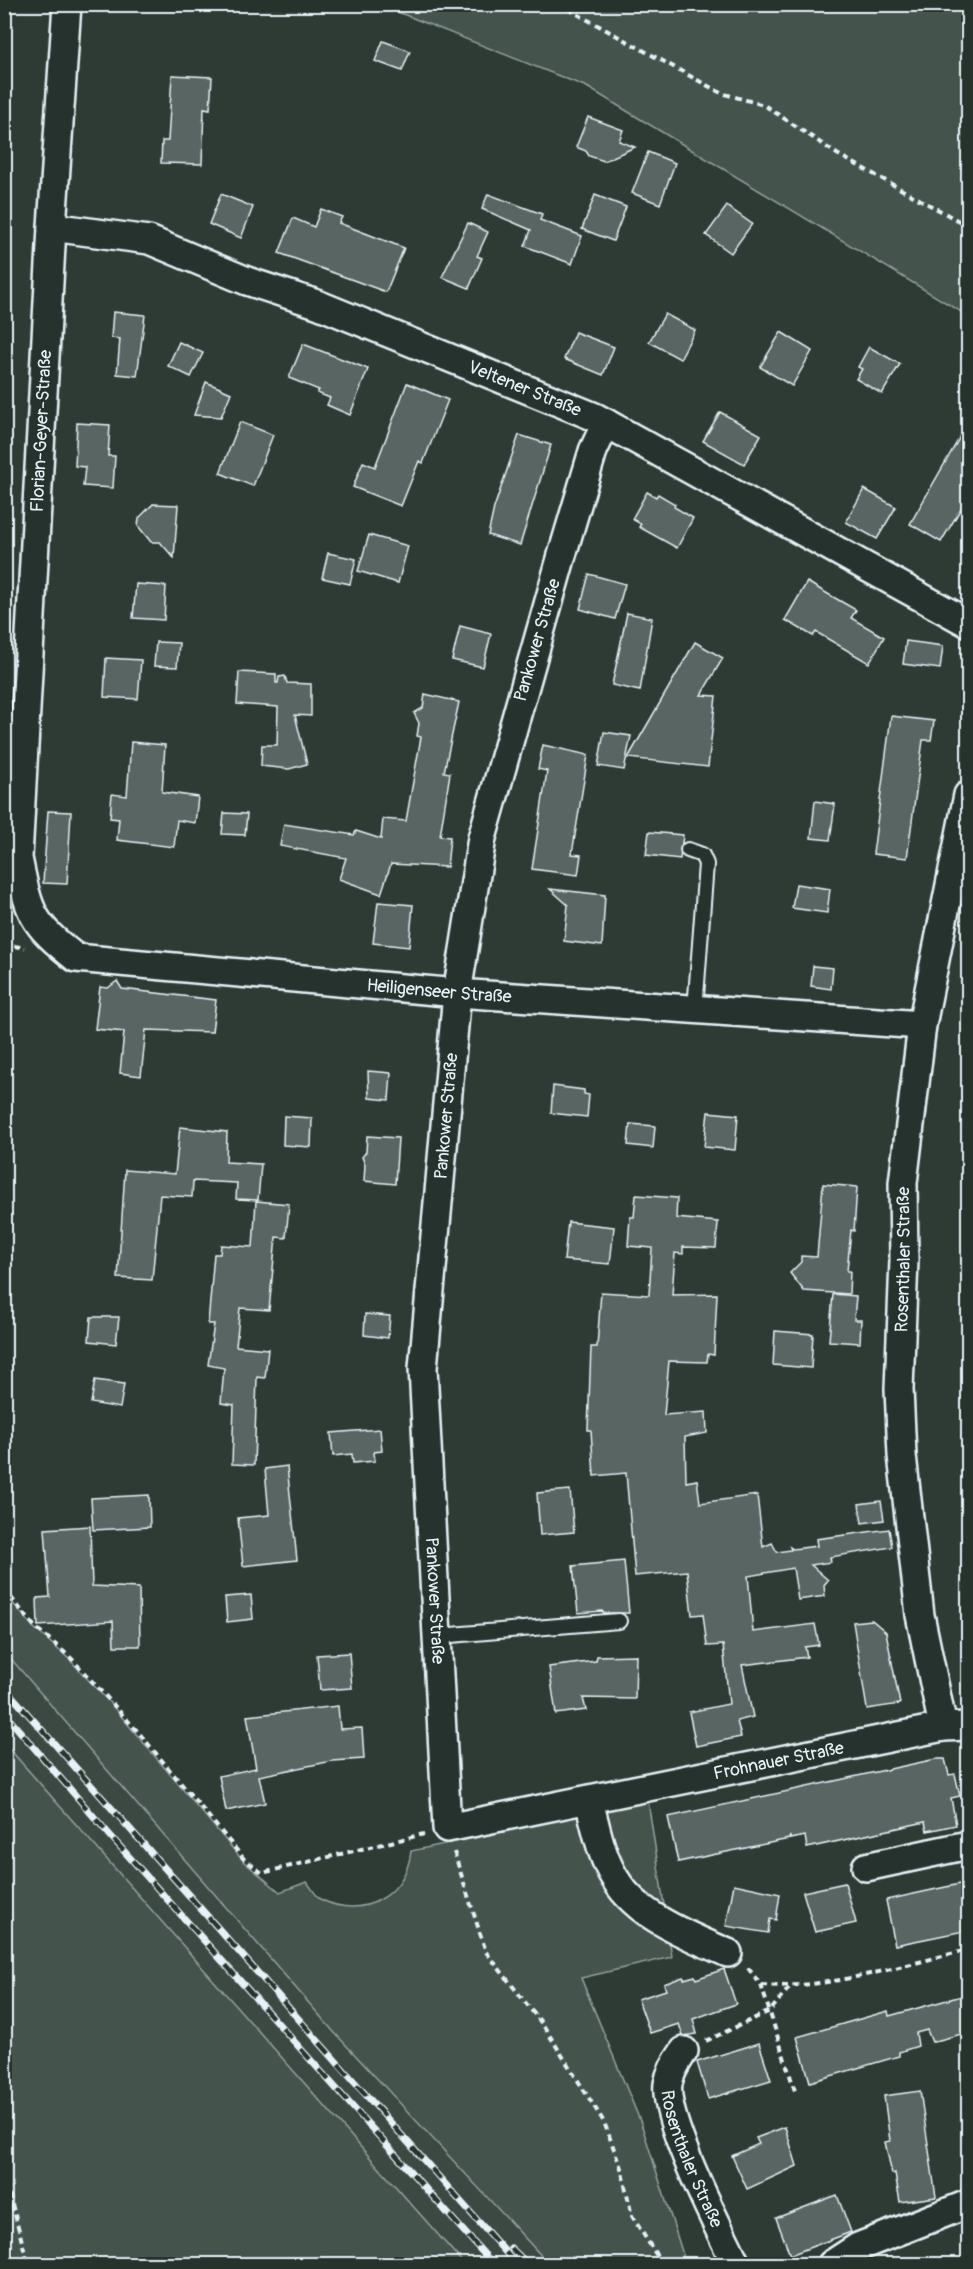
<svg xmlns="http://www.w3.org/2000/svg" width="973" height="2269" viewBox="0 0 973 2269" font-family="Pangolin,sans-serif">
<rect width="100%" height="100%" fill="#2e3b35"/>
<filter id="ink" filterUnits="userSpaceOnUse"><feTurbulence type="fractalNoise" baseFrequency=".0167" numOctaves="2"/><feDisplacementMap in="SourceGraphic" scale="12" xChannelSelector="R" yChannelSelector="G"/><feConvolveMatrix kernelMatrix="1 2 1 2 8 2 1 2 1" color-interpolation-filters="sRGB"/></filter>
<g filter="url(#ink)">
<!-- built -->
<path fill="#3b4843" d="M4 1652 333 2031 549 2264H464L5 1744Z"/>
<!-- green -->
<g fill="#45524e" stroke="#96a2a3" stroke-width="1.5">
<path d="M380 5H968V316L587 87Z"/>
<path d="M4 1593 34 1628 69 1659 110 1703 244 1862 280 1892 307 1882C312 1888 316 1897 322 1900 364 1920 406 1895 411 1851L648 1801 672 1957 581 1978 641 2123 686 2264H549L333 2031 5 1652Z"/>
<path d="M4 1744H5L464 2264H5Z"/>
</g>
<!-- building -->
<g fill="#596563" stroke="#e8f1f8" stroke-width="1.5">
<path d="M383 41 410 51 402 71 375 61Z"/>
<path d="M172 75 212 77 210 109 204 108 202 164 161 163 162 141H168Z"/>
<path d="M588 117 623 130 619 141 635 147 604 161 589 156 586 151 576 147Z"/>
<path d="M648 152 675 163 660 204 632 193Z"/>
<path d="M221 194 253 207 241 238 209 224Z"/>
<path d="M488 194 542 214 540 220 582 236 572 264 525 246 531 230 482 209Z"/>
<path d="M595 195 626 207 613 241 582 229Z"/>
<path d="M727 206 752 224 731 253 706 235Z"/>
<path d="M321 209 342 217 339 223 404 248 386 292 279 253 293 218 314 227Z"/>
<path d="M468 223 488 232 477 256 482 258 469 288 442 277Z"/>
<path d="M113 312 145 315 137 376 117 374 120 339 111 338Z"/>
<path d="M665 314 695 330 680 359 649 342Z"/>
<path d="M575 332 614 347 603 375 564 359Z"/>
<path d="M781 332 812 351 792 386 760 367Z"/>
<path d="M179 342 203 353 191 377 168 366Z"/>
<path d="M303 344 368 369 350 415 327 405 330 398 317 393 319 390 289 378Z"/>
<path d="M869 347 900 364 882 394 856 379 862 369 858 367Z"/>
<path d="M206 382 231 393 221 417 194 415Z"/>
<path d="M407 383 448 400 423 463 419 461 401 506 353 487 363 462 375 467Z"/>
<path d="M720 412 761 435 744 464 703 441Z"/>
<path d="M969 421V495L941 542 910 524Z"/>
<path d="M240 422 273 435 253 486 220 473Z"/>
<path d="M77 423 110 425 108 456H115L113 488 83 486 85 467 75 466Z"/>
<path d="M519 435 551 445 520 545 488 535 494 508Z"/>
<path d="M864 489 896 507 877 539 846 522Z"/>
<path d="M647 492 656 497 658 494 675 504 674 507 693 518 677 548 639 527 641 524 632 519Z"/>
<path d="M153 504 178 505 174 558 160 542H151L138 526 139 518Z"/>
<path d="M369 535 408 546 398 583 358 571Z"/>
<path d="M328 553 356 559 350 584 322 578Z"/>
<path d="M589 574 625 584 615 619 580 609Z"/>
<path d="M807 582 856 610 851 618 884 637 869 663 816 632 813 636 785 620Z"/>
<path d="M136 584 166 586 164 620 133 618Z"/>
<path d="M627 613 652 618 640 691 612 685Z"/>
<path d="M460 626 491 634 483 667 452 660Z"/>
<path d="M906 641 943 646 940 669 903 664Z"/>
<path d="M156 642 179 643 177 667 154 666Z"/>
<path d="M695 642 723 658 701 695 716 696 708 767 628 758Z"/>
<path d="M106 658 141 660 138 699 104 697Z"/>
<path d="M239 672 276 674V683H278L279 677 285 676 287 683 311 684V716L295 715 307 764 289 769 261 766 262 745H277L278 707 237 704Z"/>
<path d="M425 694 459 702 444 772 450 773 440 836 450 837 447 867 391 864 381 894 339 879 346 858 280 846 284 824 354 835 356 831 381 839 383 819 406 821 421 737 417 736 419 723 414 713 423 708Z"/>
<path d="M891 716 934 721 931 740H923L907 858 873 854Z"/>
<path d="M604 732 631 736 624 770 598 766Z"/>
<path d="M131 742 165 745 162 792 198 797 195 823 177 820 174 847 117 840 119 819 110 818 112 794 127 796Z"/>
<path d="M543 745 588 755 572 854 581 855 578 875 532 869 547 771 538 769Z"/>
<path d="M815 801 835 804 830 840 811 838Z"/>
<path d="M48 811 71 812 67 884 43 883Z"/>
<path d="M224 813 247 814 245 835 222 834Z"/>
<path d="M649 832 683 835 680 859 646 855Z"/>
<path d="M796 884 830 889 827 913 792 908Z"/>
<path d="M550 889 605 895 602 946 564 941 568 905Z"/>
<path d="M378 902 413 905 409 947 373 943Z"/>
<path d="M813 966 833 968 831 989 811 986Z"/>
<path d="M117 981 122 989 216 1000 212 1032 146 1030 141 1076 120 1073 124 1032 95 1029 100 987 108 988Z"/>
<path d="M368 1071 391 1073 389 1100 369 1098Z"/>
<path d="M553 1086 584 1090V1094L589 1095 587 1117 551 1113Z"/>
<path d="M708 1112 738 1115 735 1150 704 1147Z"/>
<path d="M284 1116 312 1118 311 1147 283 1145Z"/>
<path d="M630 1124 655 1126 653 1148 628 1145Z"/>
<path d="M180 1127 227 1132 226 1162 261 1164 258 1200 236 1199 237 1183 193 1181 192 1197 160 1195 152 1280 118 1278 125 1170 175 1174Z"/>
<path d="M367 1136 398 1138 395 1184 364 1181 365 1164 362 1157 366 1152Z"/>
<path d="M823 1184 857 1187 854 1231 851 1230 847 1271H850L849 1294 804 1291 790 1273 801 1262V1256L817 1257Z"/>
<path d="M636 1195 677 1198 676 1218 718 1222 716 1248 683 1247V1254L675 1253 672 1295 717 1294 714 1355 708 1354 707 1362 669 1361 664 1415 706 1412 707 1433 685 1437 686 1482 697 1480 700 1503 757 1495 763 1547 772 1543 777 1552 791 1550 790 1547 793 1549 817 1546 816 1539 889 1529 892 1547 830 1557 831 1562 811 1565 828 1580 824 1585 825 1596 798 1600 793 1568 748 1576 753 1632 815 1624 819 1645 805 1647 807 1657 742 1665 753 1717 737 1721 741 1737 696 1746 689 1712 729 1704 723 1645 707 1646 703 1614 692 1615 687 1571 635 1576 626 1473 594 1476 591 1430H588L591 1347H597L601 1292 649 1295 652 1248 628 1246 630 1217H634Z"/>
<path d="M256 1201 289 1204 286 1238 276 1237 269 1310 240 1308 236 1346 268 1349 265 1378 257 1377 254 1465 232 1464 234 1405 221 1403 224 1368 208 1365 214 1324H208L214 1254H220L221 1245 253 1247Z"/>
<path d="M568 1222 614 1227 610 1264 564 1260Z"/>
<path d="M833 1294 856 1296 854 1320H861L860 1343 829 1341Z"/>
<path d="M365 1314 390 1316 388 1338 364 1335Z"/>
<path d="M91 1317H119L116 1344 89 1341Z"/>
<path d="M775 1331 813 1334 811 1368 773 1365Z"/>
<path d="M95 1380 124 1384 120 1408 91 1403Z"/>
<path d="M380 1429 382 1451 374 1452 375 1461 353 1463 352 1454 333 1456 331 1433Z"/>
<path d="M287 1466 297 1560 243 1566 238 1518 269 1515 265 1469Z"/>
<path d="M570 1490 574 1532 540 1535 537 1493Z"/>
<path d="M149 1495 150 1527 93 1530 91 1498Z"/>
<path d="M881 1501 884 1520 862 1523 859 1504Z"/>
<path d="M90 1526 92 1586 139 1588 140 1646H114L113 1621 38 1626 37 1598 50 1597 45 1529Z"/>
<path d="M624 1561 629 1613H604L602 1611 578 1613 573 1566Z"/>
<path d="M251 1595 253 1619 227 1622 225 1597Z"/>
<path d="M872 1620 886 1632 900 1704 867 1709 853 1622Z"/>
<path d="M349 1653 352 1688 320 1690 317 1655Z"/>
<path d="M636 1655 635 1699 583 1698 586 1710 556 1714 549 1667 596 1661 597 1656Z"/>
<path d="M338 1706 340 1729 362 1728 364 1759 332 1761 259 1776 265 1803 226 1811 219 1776 256 1768 247 1716Z"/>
<path d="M936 1759H945L949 1775 955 1774 960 1796 951 1798 956 1825 927 1831 925 1822 807 1848 805 1836 790 1839V1836L789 1839 678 1862 668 1817Z"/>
<path d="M969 1882V1930L895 1945 886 1900Z"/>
<path d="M845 1883 856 1923 815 1932 803 1892Z"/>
<path d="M734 1884 780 1894 776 1920 770 1919 768 1933 726 1926Z"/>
<path d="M724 1969 736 2004 693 2019 697 2034 683 2036 679 2024 650 2033 638 1999 666 1990 664 1984 683 1977 684 1979 695 1976 696 1979Z"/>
<path d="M969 1994V2032L932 2042 927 2030 916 2033 918 2046 899 2052V2056L810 2082 797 2037 888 2011 889 2016Z"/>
<path d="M759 2043 771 2080 708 2099 697 2062Z"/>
<path d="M920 2091 936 2197 900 2202 895 2173 892 2174 885 2142 890 2141 884 2096Z"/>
<path d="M785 2127 797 2166 747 2189 732 2156 759 2144 756 2138Z"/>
<path d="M837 2195 851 2232 790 2255 776 2218Z"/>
</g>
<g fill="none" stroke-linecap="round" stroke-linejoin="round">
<defs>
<g id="service">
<path d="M688 850 702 855 706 864 695 1010"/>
<path d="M439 1636 619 1621"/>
</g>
<g id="minor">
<path id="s1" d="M67 4 52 227 18 858C29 913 31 923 76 958L457 993 922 1025"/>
<path id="s2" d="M52 227 149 240 247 281 317 304 595 417 968 623"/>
<path id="s3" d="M606 423 593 451 562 555 482 838 457 993 423 1368 447 1828 943 1727 968 1726"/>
<path id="s4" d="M943 1727 920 1615 902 1455 899 1389 904 1260 903 1183 922 1025 968 795"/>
<path d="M589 1801C596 1827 601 1857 616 1880 638 1917 691 1937 728 1953"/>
<path d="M866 1867 968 1845"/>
<path id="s5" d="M684 2051C677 2062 670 2071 668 2084 663 2120 719 2228 736 2264"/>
<path d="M832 2264 858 2247 968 2204"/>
</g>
</defs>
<!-- service casing -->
<use href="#service" stroke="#e8f1f8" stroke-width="18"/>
<!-- minor casing -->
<use href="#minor" stroke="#e8f1f8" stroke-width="32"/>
<!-- path -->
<g stroke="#e8f1f8" stroke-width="4" stroke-dasharray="6 4.5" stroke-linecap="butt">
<path d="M559 4 721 93 764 105 837 154 968 226"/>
<path d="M4 944 25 948"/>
<path d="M4 952 9 923"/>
<path d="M4 1589 35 1627 71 1658 139 1733 244 1859 262 1873 424 1834"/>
<path d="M454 1852 486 1952 543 2025 604 2122 621 2168 632 2216 662 2264"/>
<path d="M748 1968 761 1985 796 2094"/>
<path d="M761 1985C830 1990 901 1965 968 1950"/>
<path d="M706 2041 770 2011 789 1988"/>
<path d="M4 2174 28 2264"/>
</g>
<!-- service -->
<use href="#service" stroke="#26332d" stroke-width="14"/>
<!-- minor -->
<use href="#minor" stroke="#26332d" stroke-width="27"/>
<defs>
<g id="rail">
<path d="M4 1687 516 2264"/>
<path d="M4 1713 115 1841 493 2264"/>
<path d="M511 2248 528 2264"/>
</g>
</defs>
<!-- rail casing -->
<use href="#rail" stroke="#e8f1f8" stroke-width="7"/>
<!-- rail -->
<use href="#rail" stroke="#26332d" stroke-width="4.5" stroke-dasharray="14" stroke-linecap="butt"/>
</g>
</g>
<g text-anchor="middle" stroke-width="4.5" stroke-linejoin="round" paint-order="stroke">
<!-- street labels -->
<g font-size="18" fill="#e8f1f8" stroke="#26332d">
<text dy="6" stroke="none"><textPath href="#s2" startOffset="502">Veltener Straße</textPath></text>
<text transform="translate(41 431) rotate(-87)" y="6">Florian-Geyer-Straße</text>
<text transform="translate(537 640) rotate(-74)" y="6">Pankower Straße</text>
<text dy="6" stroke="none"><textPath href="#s1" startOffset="1340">Heiligenseer Straße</textPath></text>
<text transform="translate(446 1116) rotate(-85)" y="6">Pankower Straße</text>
<text dy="6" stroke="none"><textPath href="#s4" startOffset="471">Rosenthaler Straße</textPath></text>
<text dy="6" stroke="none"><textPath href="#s3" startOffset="1200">Pankower Straße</textPath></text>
<text dy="6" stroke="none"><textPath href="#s3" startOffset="1766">Frohnauer Straße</textPath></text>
<text dy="6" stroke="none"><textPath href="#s5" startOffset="116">Rosenthaler Straße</textPath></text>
</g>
</g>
<!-- margin -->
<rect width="973" height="2269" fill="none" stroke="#26332d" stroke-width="24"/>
<rect x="12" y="12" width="949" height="2245" fill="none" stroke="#e8f1f8" stroke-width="2" filter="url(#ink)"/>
</svg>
